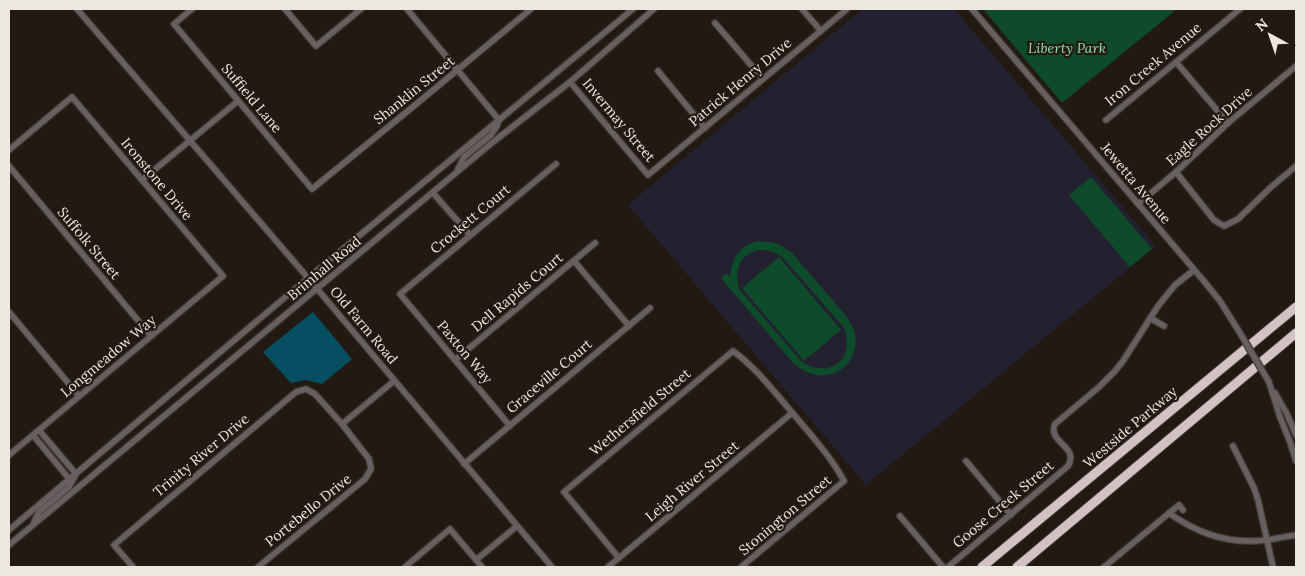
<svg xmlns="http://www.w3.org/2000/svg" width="1305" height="576" viewBox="0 0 1305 576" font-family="Lora,serif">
<rect width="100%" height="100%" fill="#221a12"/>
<!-- education -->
<path fill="#232030" d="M862 9H954L1156 246 866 485 628 205Z"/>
<!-- green -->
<g fill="#0d4b2a" fill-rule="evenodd">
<path d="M983 9H1177L1062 103Z"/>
<path d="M1091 177 1152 249 1130 267 1069 195Z"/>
<path d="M757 241 771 242 778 244 791 252 847 317C850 323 854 328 855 334 860 360 837 381 812 374 804 372 799 367 793 363L721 278 726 273 730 277C731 259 740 246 757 241ZM760 250C771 250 778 253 785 260L844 328C855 359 831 379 802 362L739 289C734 270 739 254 760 250Z"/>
<path d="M779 257 841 330 804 361 742 288Z"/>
</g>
<!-- water -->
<path fill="#064f62" d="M313 312 352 359 322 384 306 380 291 383 263 352Z"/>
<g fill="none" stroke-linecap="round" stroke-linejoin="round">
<defs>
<g id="minor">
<path d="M77 9 308 278 552 567"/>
<path d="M192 9 174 24 312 189 409 110 531 9"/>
<path d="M285 9 316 46 361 9"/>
<path d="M407 9 499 120 497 126 491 135 464 157 458 169"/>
<path d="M802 9 821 31"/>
<path d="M972 9 1203 280 1220 301 1240 333"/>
<path d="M715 23 763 79"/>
<path d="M1176 62 1228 123"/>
<path d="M658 71 705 128"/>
<path d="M570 82 648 175 847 9"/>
<path d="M1106 120 1240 9"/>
<path d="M9 150 72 97 223 276 9 455"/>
<path d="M9 166 151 336"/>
<path d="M1176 172 1214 220 1224 226 1238 219 1270 188 1296 166"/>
<path d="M142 180 238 101"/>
<path d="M433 193 470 235"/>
<path d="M1138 204 1176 172 1228 123 1296 66"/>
<path d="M574 261 629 326"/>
<path d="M9 312 79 396"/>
<path d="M1150 318 1164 326"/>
<path d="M455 360 595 243"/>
<path d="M1269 382 1280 417 1290 442 1296 461"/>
<path d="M1275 393 1287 414 1296 435"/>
<path d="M342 424 394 381"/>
<path d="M510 426 400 294 556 164"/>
<path d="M33 435 70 480"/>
<path d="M1233 446 1254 488 1258 500 1273 567"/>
<path d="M966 461 1011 515"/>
<path d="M464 464 650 308"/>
<path d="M1169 513C1194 531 1222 542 1253 541 1268 541 1282 537 1296 535"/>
<path d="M900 516 943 567"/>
<path d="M34 522 39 512 69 487 76 474 39 430"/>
<path d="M9 530 308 278 633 9"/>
<path d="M9 545 493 142 570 82 654 9"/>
<path d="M619 558 564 492 733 351C755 367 772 389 790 410 809 433 830 455 844 481L741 567"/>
<path d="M476 560 517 526"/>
<path d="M133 567 114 545 296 392 306 389 315 394 342 424 369 459 371 469 365 479 258 567"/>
<path d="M405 567 450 529 482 567"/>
<path d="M608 567 792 413"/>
<path d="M948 567 1068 466C1080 446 1047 443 1055 424L1099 387 1115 371 1123 361 1158 306 1175 285 1194 270"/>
<path d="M1104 567 1179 505 1183 510"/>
</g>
<g id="highway">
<path d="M982 567 1296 307"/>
<path d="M1017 567 1296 333"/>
</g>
</defs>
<!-- minor casing -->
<use href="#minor" stroke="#3e372f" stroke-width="8"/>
<!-- highway casing -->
<use href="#highway" stroke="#3e372f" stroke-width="11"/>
<!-- minor -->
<use href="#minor" stroke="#676061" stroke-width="5.5"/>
<!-- highway -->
<use href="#highway" stroke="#d3c2c4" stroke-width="9"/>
<defs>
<path id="minor-bridge" d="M1240 333 1269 382"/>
</defs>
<!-- minor-bridge casing -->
<use href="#minor-bridge" stroke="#3e372f" stroke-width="8" stroke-linecap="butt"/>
<!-- minor-bridge -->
<use href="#minor-bridge" stroke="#676061" stroke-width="5.5"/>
</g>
<g text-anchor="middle" stroke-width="4.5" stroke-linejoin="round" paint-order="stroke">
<!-- park labels -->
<g font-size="14" font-style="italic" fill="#88e1a7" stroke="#221a12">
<text x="1067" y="53">Liberty Park</text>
</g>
<!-- street labels -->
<g font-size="14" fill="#ede7e2" stroke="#221a12">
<text transform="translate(1153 64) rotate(-40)" y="5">Iron Creek Avenue</text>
<text transform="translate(740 82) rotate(-40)" y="5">Patrick Henry Drive</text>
<text transform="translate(414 90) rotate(-39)" y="5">Shanklin Street</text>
<text transform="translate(252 98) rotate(50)" y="5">Suffield Lane</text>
<text transform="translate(619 120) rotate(50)" y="5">Invermay Street</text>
<text transform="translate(1209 126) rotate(-42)" y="5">Eagle Rock Drive</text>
<text transform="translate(157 179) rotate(50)" y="5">Ironstone Drive</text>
<text transform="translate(1136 183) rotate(50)" y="5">Jewetta Avenue</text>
<text transform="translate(470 219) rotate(-40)" y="5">Crockett Court</text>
<text transform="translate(89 243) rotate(50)" y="5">Suffolk Street</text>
<text transform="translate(324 268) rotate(-40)" y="5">Brimhall Road</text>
<text transform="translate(517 292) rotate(-40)" y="5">Dell Rapids Court</text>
<text transform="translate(364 325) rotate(50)" y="5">Old Farm Road</text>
<text transform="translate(465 352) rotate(50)" y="5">Paxton Way</text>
<text transform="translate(108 356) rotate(-40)" y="5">Longmeadow Way</text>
<text transform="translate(549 376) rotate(-40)" y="5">Graceville Court</text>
<text transform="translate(640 412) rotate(-40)" y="5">Wethersfield Street</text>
<text transform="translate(1130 427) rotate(-40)" y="5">Westside Parkway</text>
<text transform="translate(201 455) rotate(-40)" y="5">Trinity River Drive</text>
<text transform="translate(692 481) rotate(-40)" y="5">Leigh River Street</text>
<text transform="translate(1003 504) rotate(-40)" y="5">Goose Creek Street</text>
<text transform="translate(308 510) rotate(-39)" y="5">Portebello Drive</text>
<text transform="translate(785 515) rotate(-40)" y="5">Stonington Street</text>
</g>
</g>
<!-- border -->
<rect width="1305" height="576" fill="none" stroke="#ede7e2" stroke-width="20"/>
<!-- north arrow -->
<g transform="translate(1270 35) rotate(320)" stroke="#221a12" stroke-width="4" paint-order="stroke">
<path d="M0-4L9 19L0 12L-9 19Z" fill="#ede7e2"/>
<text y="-8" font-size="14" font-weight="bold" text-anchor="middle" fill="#ede7e2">N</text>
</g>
</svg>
